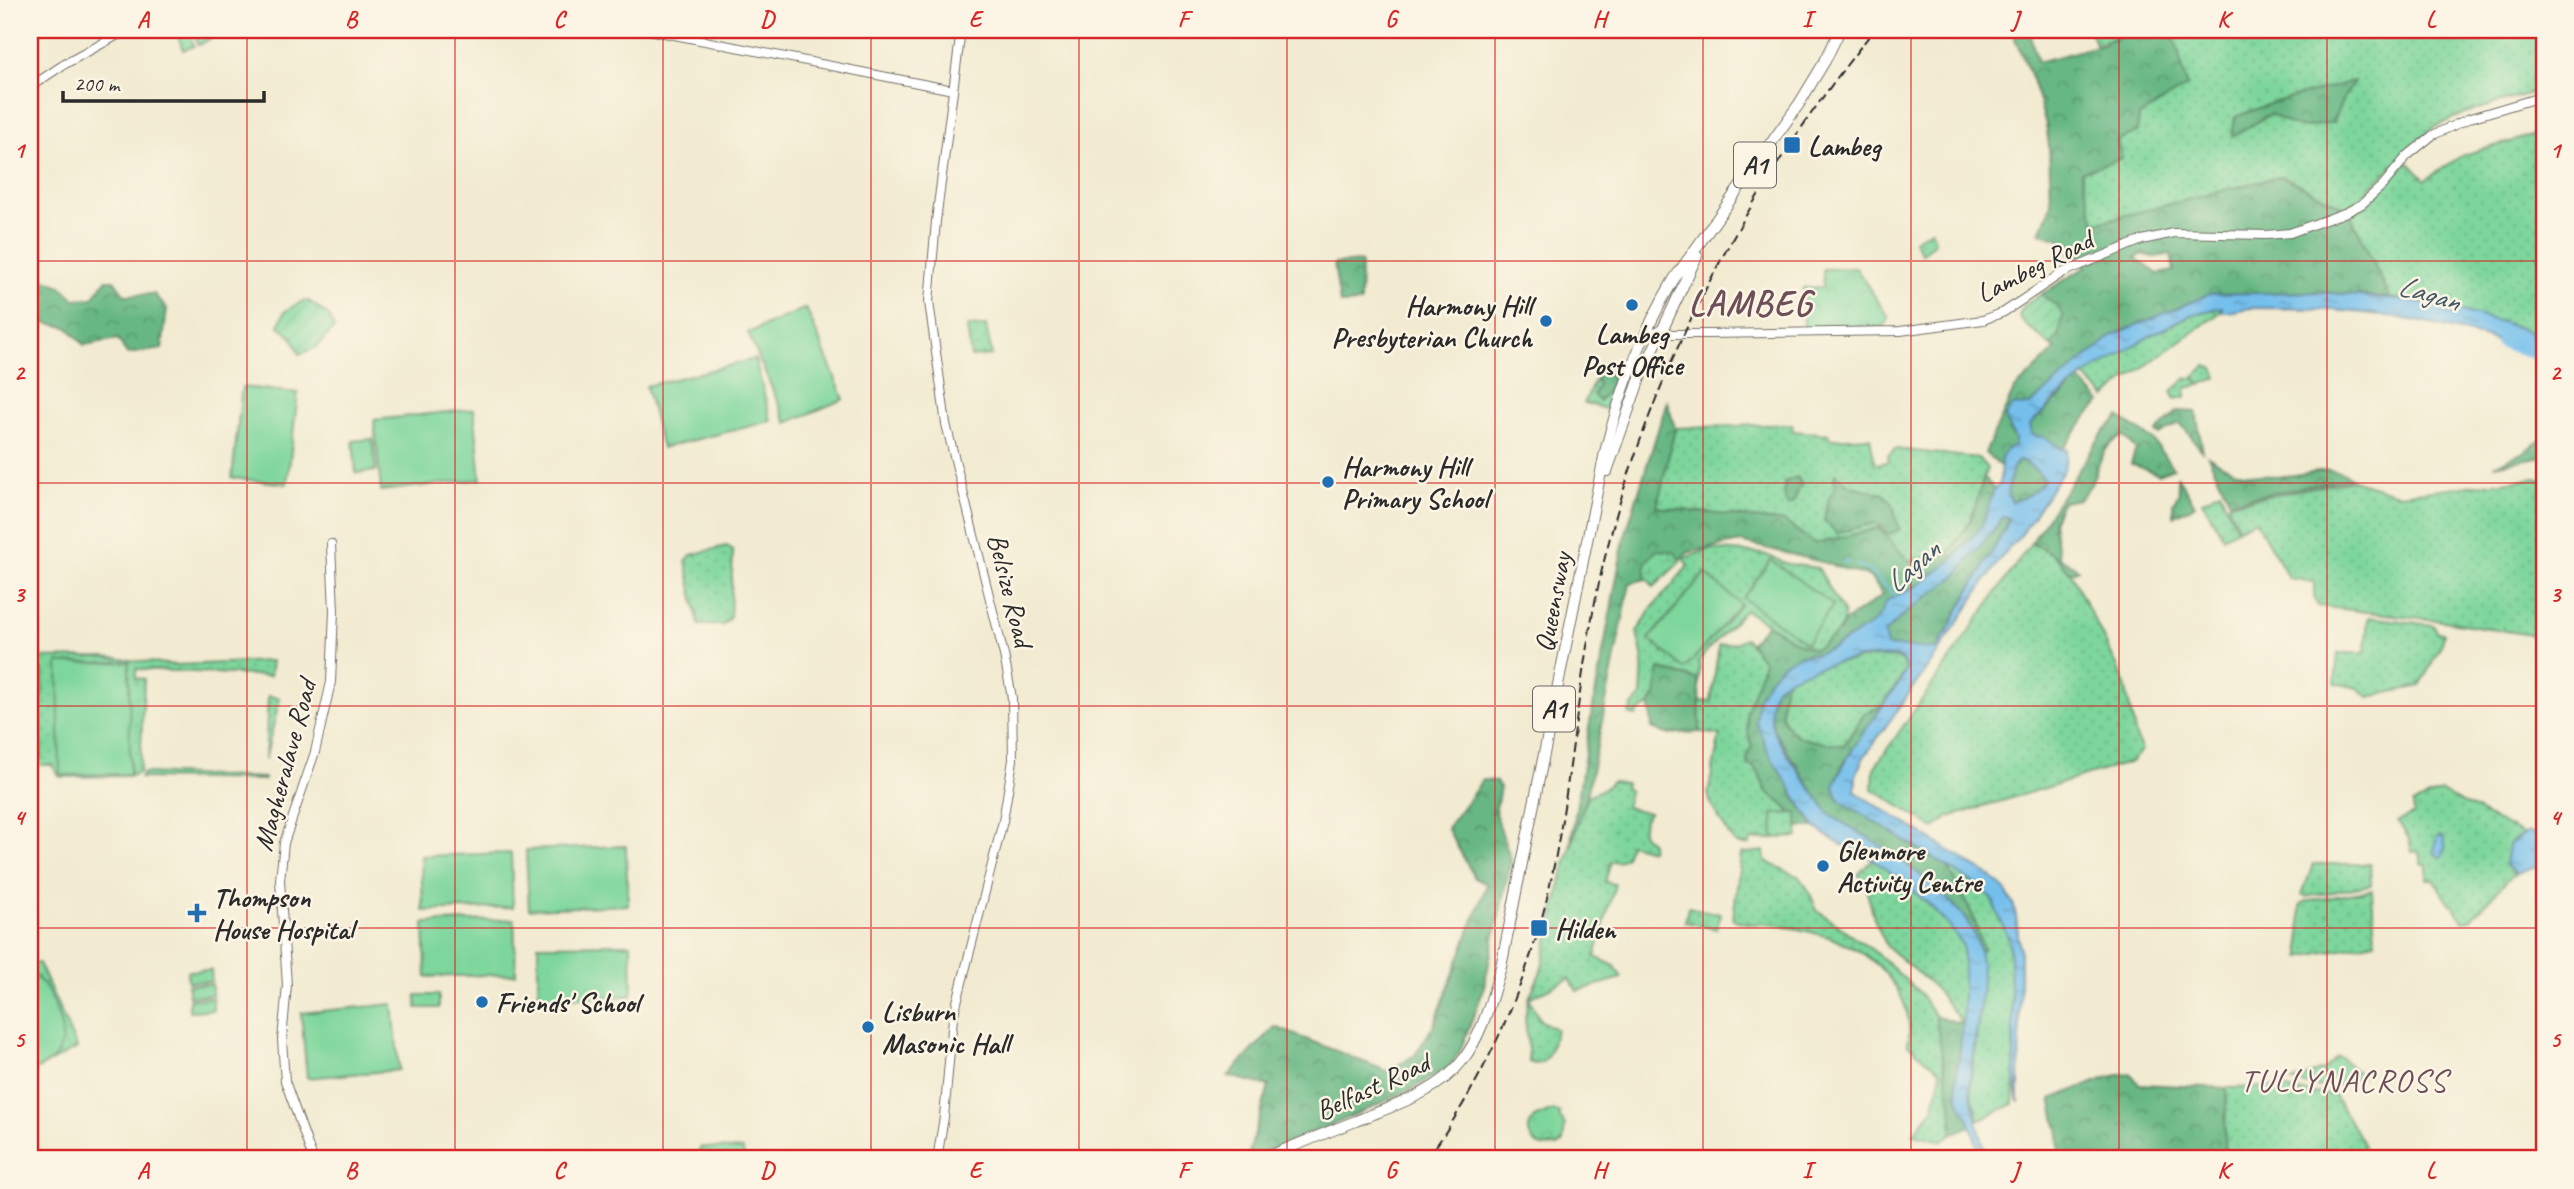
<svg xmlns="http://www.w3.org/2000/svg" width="2574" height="1189" viewBox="0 0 2574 1189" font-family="Caveat,sans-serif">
<defs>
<pattern id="grass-dots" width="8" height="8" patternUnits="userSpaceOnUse" patternTransform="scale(1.75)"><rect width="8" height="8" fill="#7dd69b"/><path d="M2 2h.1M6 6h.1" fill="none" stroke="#6cb886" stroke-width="1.8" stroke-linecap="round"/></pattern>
<pattern id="forest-crowns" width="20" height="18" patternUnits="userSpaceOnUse" patternTransform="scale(1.75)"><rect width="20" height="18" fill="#66b783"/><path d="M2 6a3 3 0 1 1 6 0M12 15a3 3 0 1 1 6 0" fill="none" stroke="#54956b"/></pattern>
<pattern id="wetland-marsh" width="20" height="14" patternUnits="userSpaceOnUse" patternTransform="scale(1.75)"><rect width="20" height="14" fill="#7dd69b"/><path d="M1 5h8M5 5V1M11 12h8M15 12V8" fill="none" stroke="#6cb886"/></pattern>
<pattern id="park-crowns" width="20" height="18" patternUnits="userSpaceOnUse" patternTransform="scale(1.75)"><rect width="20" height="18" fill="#7dd69b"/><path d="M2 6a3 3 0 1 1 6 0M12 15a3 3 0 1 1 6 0" fill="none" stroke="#6cb886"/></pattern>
<pattern id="garden-furrows" width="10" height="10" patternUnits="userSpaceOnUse" patternTransform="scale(1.75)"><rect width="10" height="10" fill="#7dd69b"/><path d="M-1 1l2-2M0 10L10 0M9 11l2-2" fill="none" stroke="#6cb886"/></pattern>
<pattern id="water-ripples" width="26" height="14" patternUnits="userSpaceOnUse" patternTransform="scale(1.75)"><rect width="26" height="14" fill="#74bfed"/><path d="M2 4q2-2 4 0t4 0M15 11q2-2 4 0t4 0" fill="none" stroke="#5f9bc0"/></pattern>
</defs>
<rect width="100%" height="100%" fill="#fcf5e5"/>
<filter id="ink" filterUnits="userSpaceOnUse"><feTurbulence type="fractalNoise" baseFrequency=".0143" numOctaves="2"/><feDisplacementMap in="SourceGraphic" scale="14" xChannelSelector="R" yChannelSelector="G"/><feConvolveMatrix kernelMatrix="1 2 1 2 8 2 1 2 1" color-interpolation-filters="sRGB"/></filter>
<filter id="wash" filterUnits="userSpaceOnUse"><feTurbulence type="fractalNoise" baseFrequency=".00686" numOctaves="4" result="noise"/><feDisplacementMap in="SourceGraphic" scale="28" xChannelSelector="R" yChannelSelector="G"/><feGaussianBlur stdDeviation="1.57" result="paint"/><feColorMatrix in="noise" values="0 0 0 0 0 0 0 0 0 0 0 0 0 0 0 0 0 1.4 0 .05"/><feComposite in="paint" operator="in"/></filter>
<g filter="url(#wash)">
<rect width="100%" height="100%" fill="#f2ebd1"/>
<!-- grass -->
<g fill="url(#grass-dots)" stroke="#548063" stroke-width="2">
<path d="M2090 30H2544V89L2465 113 2434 127 2348 209 2282 176 2095 223 2081 171 2121 158 2117 141 2138 32 2095 44Z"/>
<path d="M2541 133 2544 138V336C2493 319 2444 305 2390 298L2350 213 2363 208 2408 162 2425 180 2463 155Z"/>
<path d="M1931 230 1935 241 1922 254 1914 240Z"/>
<path d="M2222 307 2221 312 2123 382 2106 398 2084 376 2146 338 2190 315Z"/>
<path d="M986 326 992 355 971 357 967 327Z"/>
<path d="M2206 366 2214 369 2217 378 2200 385 2194 376Z"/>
<path d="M1600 369 1609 371 1615 378 1606 409 1584 403Z"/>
<path d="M2188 377 2190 379 2193 377 2199 385 2186 388V397L2174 399 2172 391Z"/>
<path d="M1792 424 1793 431 1829 434V439L1870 437 1875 464 1888 462V456L1895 449 1978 458 1987 468 1971 520 1948 553 1909 561 1878 528 1815 544 1785 522 1656 507 1675 428Z"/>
<path d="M2536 478 2544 481V637L2444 621 2318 606 2314 597V582L2289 578 2255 520 2239 528 2228 507 2229 503 2353 480 2398 494Z"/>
<path d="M2220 491 2237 529 2223 537 2202 501Z"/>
<path d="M2031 543 2053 554 2071 573 2124 680 2136 737 2142 750 2131 762 1949 817 1934 828 1873 789 1874 768Z"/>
<path d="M726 546 732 549 733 552 730 617 723 625H699L686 561 691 555Z"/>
<path d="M1711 549 1764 554 1788 564 1818 568 1844 614C1844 633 1829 639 1815 649L1799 644 1745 610 1705 653 1700 660 1699 680 1659 669C1658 680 1659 697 1650 705 1645 709 1640 709 1636 716L1629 714 1632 706 1641 696 1643 660 1637 632 1652 608 1688 566 1684 558Z"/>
<path d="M2368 617 2433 625 2437 632 2444 633 2442 643 2420 686 2369 697 2358 688 2335 683 2338 653H2365Z"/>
<path d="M1745 638 1764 661 1760 677 1750 701 1748 732 1752 746 1747 759 1748 765 1756 767 1766 791 1781 801 1791 813 1773 814 1774 839 1752 840 1748 845H1739L1733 841 1711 805 1708 793 1720 735 1700 732 1699 702 1711 701 1719 645 1735 643Z"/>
<path d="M104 657 175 665 272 661 270 676 136 669V678L144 679 140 772 131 776 60 777 52 765H30V658Z"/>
<path d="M1878 657C1892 658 1902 655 1906 670L1882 706 1865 713 1844 745C1813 742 1776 740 1782 699 1783 692 1783 683 1788 678 1805 665 1857 660 1878 657Z"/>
<path d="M268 696 280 698 265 760Z"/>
<path d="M144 773 264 778V780L140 778Z"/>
<path d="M1612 781 1625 783 1624 789 1629 790 1626 807 1649 813 1644 819 1642 833C1647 840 1653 840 1651 850L1630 844 1626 857 1618 862 1611 861 1605 882 1615 884 1595 957 1615 966 1622 978 1577 991 1570 978 1529 998 1540 1020 1556 1029C1552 1043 1549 1071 1529 1062L1525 1017 1529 998 1541 971 1565 865 1587 796 1604 789Z"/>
<path d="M2441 792 2523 834 2511 842 2512 872 2516 874 2511 876 2470 920 2463 921 2433 879H2427V865L2421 864V856L2417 851 2412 852 2409 839 2398 821 2414 814 2413 804Z"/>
<path d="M1764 851 1765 861 1798 876 1807 887 1817 910 1875 952 1920 993 1935 1016 1942 1044 1953 1115 1952 1134 1941 1141 1913 1134 1934 1107 1941 1071 1908 1045C1916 1000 1883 961 1844 943 1822 933 1798 929 1775 925 1762 923 1745 926 1733 919L1741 854Z"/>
<path d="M1873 859 1929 904 1953 931 1963 946V1024L1932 985 1887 947 1875 921 1865 884 1858 874Z"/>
<path d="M2313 864H2370L2371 885 2305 897 2302 895Z"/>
<path d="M1948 867 1982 888 1991 898 2009 939 2015 1079 2014 1104 1978 1120 1970 1085 1980 1009 1979 952 1983 949 1973 916Z"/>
<path d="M2372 890 2375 942 2301 957 2300 906 2304 902Z"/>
<path d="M1688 907 1720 914 1717 929 1685 922Z"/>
<path d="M39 963 77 1048 30 1073V964Z"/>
<path d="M2337 1057 2341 1058 2362 1076 2331 1089 2292 1082 2325 1069Z"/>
<path d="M2281 1087 2293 1091 2334 1095 2364 1145 2360 1159H2228L2224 1146 2227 1088Z"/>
</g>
<!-- forest -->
<g fill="url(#forest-crowns)" stroke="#487157" stroke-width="2" fill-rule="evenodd">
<path d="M2138 32 2175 39 2187 86 2139 116 2137 132 2117 141 2122 158 2081 172 2095 223 2282 176 2348 209 2390 298 2322 292 2210 294 2113 335 2030 405 2010 431 2015 439V447L2001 458V467L1985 453 2014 390 2056 349 2051 346 2059 334 2056 306 2041 294 2086 267 2078 253C2067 254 2063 249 2059 238L2040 233 2051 205 2049 147 2046 124 2033 82 2014 36 2021 33H2029L2038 62 2105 44V41ZM2143 254 2154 257 2171 254 2174 271 2158 274 2135 258Z"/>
<path d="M2354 81 2343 99 2333 122C2302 129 2299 131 2271 114L2232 136 2235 117 2275 102Z"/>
<path d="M1361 262 1360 303 1340 304 1334 264Z"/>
<path d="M41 278 61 286 75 299 93 298 106 280H114L125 295 154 294 167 308 162 349 127 354 118 339 84 345 67 327 30 320V282Z"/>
<path d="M1604 370 1612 377 1610 388 1599 401 1593 395 1598 385 1596 378 1598 373Z"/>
<path d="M2079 380 2101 402 2089 414 2064 448 2061 449 2032 435 2030 425Z"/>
<path d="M1667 401 1675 428 1657 507 1785 522 1815 544 1878 528 1909 561 1948 553 1971 520 1984 477 1994 489 1982 526 1951 561 1919 585 1887 600 1881 614 1872 625 1834 647 1816 654 1800 655 1758 698 1794 797 1815 827H1797L1796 813H1791C1784 804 1776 800 1769 793 1759 783 1764 770 1748 765L1747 759 1752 746 1748 732 1746 714 1764 662 1750 643 1767 624 1799 644 1815 649 1840 631 1844 622 1883 595 1870 577 1822 562 1741 542 1689 552 1658 576 1630 583 1587 796 1570 847 1589 728 1624 539Z"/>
<path d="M2178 411 2196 412 2203 452 2180 423 2159 435 2156 432Z"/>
<path d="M2119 417 2152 439 2173 468 2159 474 2131 464 2136 449 2123 436C2101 447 2101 460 2092 481 2090 488 2083 494 2079 499L2062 502 2053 522 2059 557 2078 569 2071 573 2053 554 2031 543 2102 434Z"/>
<path d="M2544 438V456L2494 465 2520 454Z"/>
<path d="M2208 456C2235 474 2249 476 2281 476 2306 477 2330 461 2351 478L2230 501Z"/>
<path d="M2018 461H2025L2042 476 2044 480C2036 492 2025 498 2012 502L2007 493 2013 467Z"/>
<path d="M1836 473 1848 485 1884 494 1893 504 1899 530 1888 534 1875 523 1837 533 1824 520 1829 498 1836 487 1834 477Z"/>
<path d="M2177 475 2195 505 2173 516V503L2179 493Z"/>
<path d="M1797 477 1801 483 1794 502 1788 506 1785 501 1784 482Z"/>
<path d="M2004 516 2009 518 2005 529 1936 650 1887 646 1883 634 1993 531Z"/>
<path d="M1659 669 1699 680 1700 732 1666 734 1652 728 1650 705 1656 695Z"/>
<path d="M1788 679C1783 686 1783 692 1782 700 1776 740 1814 742 1844 745L1865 713 1882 706 1842 766 1834 788 1839 800 1948 867 1973 916 1983 949 1979 952 1973 932 1876 843 1832 816 1815 794 1773 729 1770 707 1775 689Z"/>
<path d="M1483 780 1495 781 1500 787 1495 813 1511 860 1483 991 1460 1051 1450 1066 1414 1088 1330 1126 1247 1159 1269 1086 1228 1076 1275 1027 1387 1071 1415 1055 1434 1025 1487 884 1475 878 1447 828Z"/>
<path d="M1935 1016 1963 1024 1956 1082 1971 1126 1952 1134 1953 1115Z"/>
<path d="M2130 1073 2139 1084 2227 1088 2224 1146 2228 1159H2059V1134L2051 1099 2109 1077Z"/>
</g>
<!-- wetland -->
<path fill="url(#wetland-marsh)" stroke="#548063" stroke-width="2" d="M1657 550 1674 552 1681 561 1654 587 1645 576 1646 562Z"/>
<!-- park -->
<g fill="url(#park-crowns)" stroke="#548063" stroke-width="2">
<path d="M193 30H220V34L198 45Z"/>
<path d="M1856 268 1889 318 1884 327 1804 328 1803 288 1823 287V269Z"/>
<path d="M1797 813 1798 837 1774 838 1773 814Z"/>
<path d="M1553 1110 1560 1113 1559 1116 1565 1125 1563 1142 1558 1146 1541 1147C1528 1139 1525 1129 1534 1118Z"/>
<path d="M701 1147 743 1150 744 1159H695Z"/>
</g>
<!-- garden -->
<g fill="url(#garden-furrows)" stroke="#548063" stroke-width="2">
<path d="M2041 294 2056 306 2063 316 2059 334 2051 346 2023 322 2019 316 2023 307Z"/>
<path d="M303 301H309L330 317 334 328 317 347 300 354 292 337 279 326 284 312Z"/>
</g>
<!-- pitch -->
<g fill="#7dd69b" stroke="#548063" stroke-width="2">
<path d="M176 30H188L194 46 183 50Z"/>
<path d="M806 308 844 399 787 423 748 333Z"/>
<path d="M755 359 771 421 662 448 646 386Z"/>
<path d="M242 387 298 393 287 484 232 478Z"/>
<path d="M474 409 481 479 381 491 374 420Z"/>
<path d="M373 439 376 471 356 473 353 441Z"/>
<path d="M1771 560 1833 605 1806 643 1743 598Z"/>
<path d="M1705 573 1741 604 1685 669 1649 639Z"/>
<path d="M129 662 130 774 60 775 58 663Z"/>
<path d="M30 670H43L41 759H30Z"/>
<path d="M626 846 628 905 529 909 526 850Z"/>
<path d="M511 853 513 907 423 911 421 856Z"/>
<path d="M514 919 516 974 426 977 424 923Z"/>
<path d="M631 944 632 996 538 998V945Z"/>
<path d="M211 970 212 981 188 982 187 971Z"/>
<path d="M30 974C42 979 48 990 53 1002 67 1034 69 1059 30 1071Z"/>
<path d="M212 984V995L189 996 188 985Z"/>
<path d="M416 995H439V1008H417Z"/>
<path d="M213 998V1010L189 1011V999Z"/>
<path d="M393 1004 399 1070 307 1078 301 1013Z"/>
</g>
<!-- water -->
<g fill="url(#water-ripples)" stroke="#50758c" stroke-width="2" fill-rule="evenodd">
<path d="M2322 292 2436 304 2502 322 2544 336V355C2477 335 2415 316 2344 311 2314 308 2283 308 2253 308 2241 308 2232 313 2221 312L2222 307 2190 315 2146 338 2084 376 2058 397 2030 425 2032 435C2052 436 2052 446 2067 450L2064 469 2022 534 2002 556 1935 657 1862 760 1856 775 1855 791 1863 797 1987 874 2003 887 2013 903 2016 917 2020 951 2019 1103 2015 1079 2009 939 1991 898 1982 888 1839 800 1834 787C1850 743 1883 711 1906 670 1905 665 1903 660 1898 658 1876 651 1791 669 1776 688 1769 697 1769 718 1773 729 1778 743 1821 806 1833 816 1845 826 1861 833 1874 841 1903 861 1960 901 1974 934 1993 980 1972 1035 1970 1082 1969 1101 1983 1139 1987 1159H1982L1969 1120 1959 1102 1956 1082 1963 1024V946L1953 931 1929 904 1873 859 1836 842 1815 827 1769 754 1756 722 1758 698 1768 680 1782 664 1800 655 1816 654 1834 647 1871 625 1881 614 1887 600 1919 585 1951 561 1982 526 1994 489 2000 484 2001 458 2007 449 2015 446V439L2005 417 2012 406 2030 405 2113 335 2210 294ZM2018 461H2025L2042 476 2044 480C2036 492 2025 498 2012 502L2007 493 2013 467ZM2004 516 2009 518 2005 529 1937 649 1887 646 1884 633 1909 610 1956 576Z"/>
<path d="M2527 832 2544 836V864L2516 874 2505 865 2508 845Z"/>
<path d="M2439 836 2443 837 2446 847 2443 856 2439 857 2434 853 2436 838Z"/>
</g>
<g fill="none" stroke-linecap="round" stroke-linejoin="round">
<!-- stream -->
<g stroke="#74bfed" stroke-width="2">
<path d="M1842 561 1849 562"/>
<path d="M1857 565 1869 571 1897 597"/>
</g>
<!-- river -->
<path stroke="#74bfed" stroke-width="12" d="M2501 342 2544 356"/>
</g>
</g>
<g filter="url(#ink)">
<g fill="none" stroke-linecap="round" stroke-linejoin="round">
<defs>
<g id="secondary">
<path d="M649 30 953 90"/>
<path d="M30 87 63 65 127 30"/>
<path d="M1644 337 1659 330 1672 334H1708L1900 331 1983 320 2004 312 2062 273 2142 240 2174 233 2266 235 2290 233 2347 212 2362 204 2383 185 2407 156 2433 135 2470 118 2544 96"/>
<path d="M313 1159 285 1081 282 1040 287 985 280 880 284 843 315 752 331 682 334 611 331 544"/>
<path d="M937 1159 944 1117 953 1018 1003 821 1013 760 1012 698 1004 655 946 424 929 302 936 221 961 30"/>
</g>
<g id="highway">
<path d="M1607 471 1640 378 1697 256"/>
<path d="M1262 1159C1294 1146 1325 1133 1356 1121 1392 1106 1438 1093 1462 1061 1483 1034 1491 999 1501 967L1605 452C1620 391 1642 333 1674 279L1799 104 1825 61 1840 30"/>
</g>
</defs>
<!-- secondary casing -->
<use href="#secondary" stroke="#716e65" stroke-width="10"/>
<!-- highway casing -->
<use href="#highway" stroke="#716e65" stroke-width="12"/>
<!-- secondary -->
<use href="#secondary" stroke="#fff" stroke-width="8"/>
<!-- highway -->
<use href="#highway" stroke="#fff" stroke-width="10"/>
<!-- rail -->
<path stroke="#2b2b2b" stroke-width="2" stroke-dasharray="10 5" stroke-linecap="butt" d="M1427 1159C1490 1072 1536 965 1555 860 1574 760 1580 659 1604 561 1651 367 1750 184 1874 30"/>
</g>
</g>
<!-- grid -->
<path fill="none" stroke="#d62828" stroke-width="2" stroke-opacity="0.55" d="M247 30V1159M455 30V1159M663 30V1159M871 30V1159M1079 30V1159M1287 30V1159M1495 30V1159M1703 30V1159M1911 30V1159M2119 30V1159M2327 30V1159M30 261H2544M30 483H2544M30 706H2544M30 928H2544"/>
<!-- markers -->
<g fill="#1f6fb2" stroke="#fcf5e5" stroke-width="2.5">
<rect x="1783" y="136" width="18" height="18" rx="3.5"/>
<circle cx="1632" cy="305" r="7"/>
<circle cx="1546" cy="321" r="7"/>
<circle cx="1328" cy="482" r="7"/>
<circle cx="1823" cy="866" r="7"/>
<path d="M193.5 902.5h7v7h7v7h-7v7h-7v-7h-7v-7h7z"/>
<rect x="1530" y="919" width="18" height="18" rx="3.5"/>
<circle cx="482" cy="1002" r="7"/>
<circle cx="868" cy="1027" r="7"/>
</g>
<g text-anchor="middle" stroke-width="5" stroke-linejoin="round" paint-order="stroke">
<!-- shield labels -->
<g fill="#fcf5e5" stroke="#6a6863" stroke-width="2">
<rect x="1734" y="142.5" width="42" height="45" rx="5"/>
<rect x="1533" y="686.5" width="42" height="45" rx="5"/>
</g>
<g font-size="26" font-weight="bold" fill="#2b2b2b">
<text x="1755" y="174">A1</text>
<text x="1554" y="718">A1</text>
</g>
<!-- poi labels -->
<g font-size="28" font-weight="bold" fill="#2b2b2b" stroke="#fcf5e5" text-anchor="start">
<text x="1808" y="155">Lambeg</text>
<text x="1532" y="315" text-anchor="end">Harmony Hill<tspan x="1532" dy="32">Presbyterian Church</tspan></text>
<text x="1632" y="343" text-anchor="middle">Lambeg<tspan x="1632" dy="32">Post Office</tspan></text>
<text x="1342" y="476">Harmony Hill<tspan x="1342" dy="32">Primary School</tspan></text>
<text x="1837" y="860">Glenmore<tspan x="1837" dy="32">Activity Centre</tspan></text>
<text x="213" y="907">Thompson<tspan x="213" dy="32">House Hospital</tspan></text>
<text x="1555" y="938">Hilden</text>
<text x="496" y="1012">Friends' School</text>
<text x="882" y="1021">Lisburn<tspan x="882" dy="32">Masonic Hall</tspan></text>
</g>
<!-- street labels -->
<g font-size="28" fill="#2b2b2b" stroke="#fcf5e5">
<text transform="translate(2034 266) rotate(-27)" y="10">Lambeg Road</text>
<text transform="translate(1011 590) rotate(76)" y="10">Belsize Road</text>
<text transform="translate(1552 602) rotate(-79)" y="10">Queensway</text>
<text transform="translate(284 765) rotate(-75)" y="10">Magheralave Road</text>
<text transform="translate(1372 1086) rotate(-25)" y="10">Belfast Road</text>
</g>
<!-- water labels -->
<g font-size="30" font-style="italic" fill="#415765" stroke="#fcf5e5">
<text transform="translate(2429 293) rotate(16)" y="10">Lagan</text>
<text transform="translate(1912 566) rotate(-42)" y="10">Lagan</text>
</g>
<!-- quarter labels -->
<g font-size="32" letter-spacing="2" fill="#6c4f59" stroke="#fcf5e5">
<text x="2344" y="1091">TULLYNACROSS</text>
</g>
<!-- district labels -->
<g font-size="35" font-weight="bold" letter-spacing="2" fill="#6c4f59" stroke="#fcf5e5">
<text x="1751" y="315">LAMBEG</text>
</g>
</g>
<!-- margin -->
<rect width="2574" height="1189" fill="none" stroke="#fcf5e5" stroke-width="77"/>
<!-- scale -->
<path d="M63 91v10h201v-10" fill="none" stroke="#2b2b2b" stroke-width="3.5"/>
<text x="74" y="91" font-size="21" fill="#2b2b2b" stroke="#fcf5e5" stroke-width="5" paint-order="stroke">200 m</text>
<rect x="38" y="38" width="2498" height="1112" fill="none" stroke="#d62828" stroke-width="2.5"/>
<g font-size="23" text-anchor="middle" font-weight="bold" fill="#d62828">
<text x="143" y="27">A</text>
<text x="351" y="27">B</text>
<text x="559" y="27">C</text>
<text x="767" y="27">D</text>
<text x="975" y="27">E</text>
<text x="1183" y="27">F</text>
<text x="1391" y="27">G</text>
<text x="1599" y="27">H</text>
<text x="1807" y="27">I</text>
<text x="2015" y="27">J</text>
<text x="2223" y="27">K</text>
<text x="2431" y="27">L</text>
<text x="19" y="158">1</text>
<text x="2555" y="158">1</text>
<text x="19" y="380">2</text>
<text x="2555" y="380">2</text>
<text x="19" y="602">3</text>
<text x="2555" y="602">3</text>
<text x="19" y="825">4</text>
<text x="2555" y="825">4</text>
<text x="19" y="1047">5</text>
<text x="2555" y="1047">5</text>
<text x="143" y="1178">A</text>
<text x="351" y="1178">B</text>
<text x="559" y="1178">C</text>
<text x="767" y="1178">D</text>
<text x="975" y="1178">E</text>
<text x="1183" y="1178">F</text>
<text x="1391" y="1178">G</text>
<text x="1599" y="1178">H</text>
<text x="1807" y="1178">I</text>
<text x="2015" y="1178">J</text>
<text x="2223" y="1178">K</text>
<text x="2431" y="1178">L</text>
</g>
</svg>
